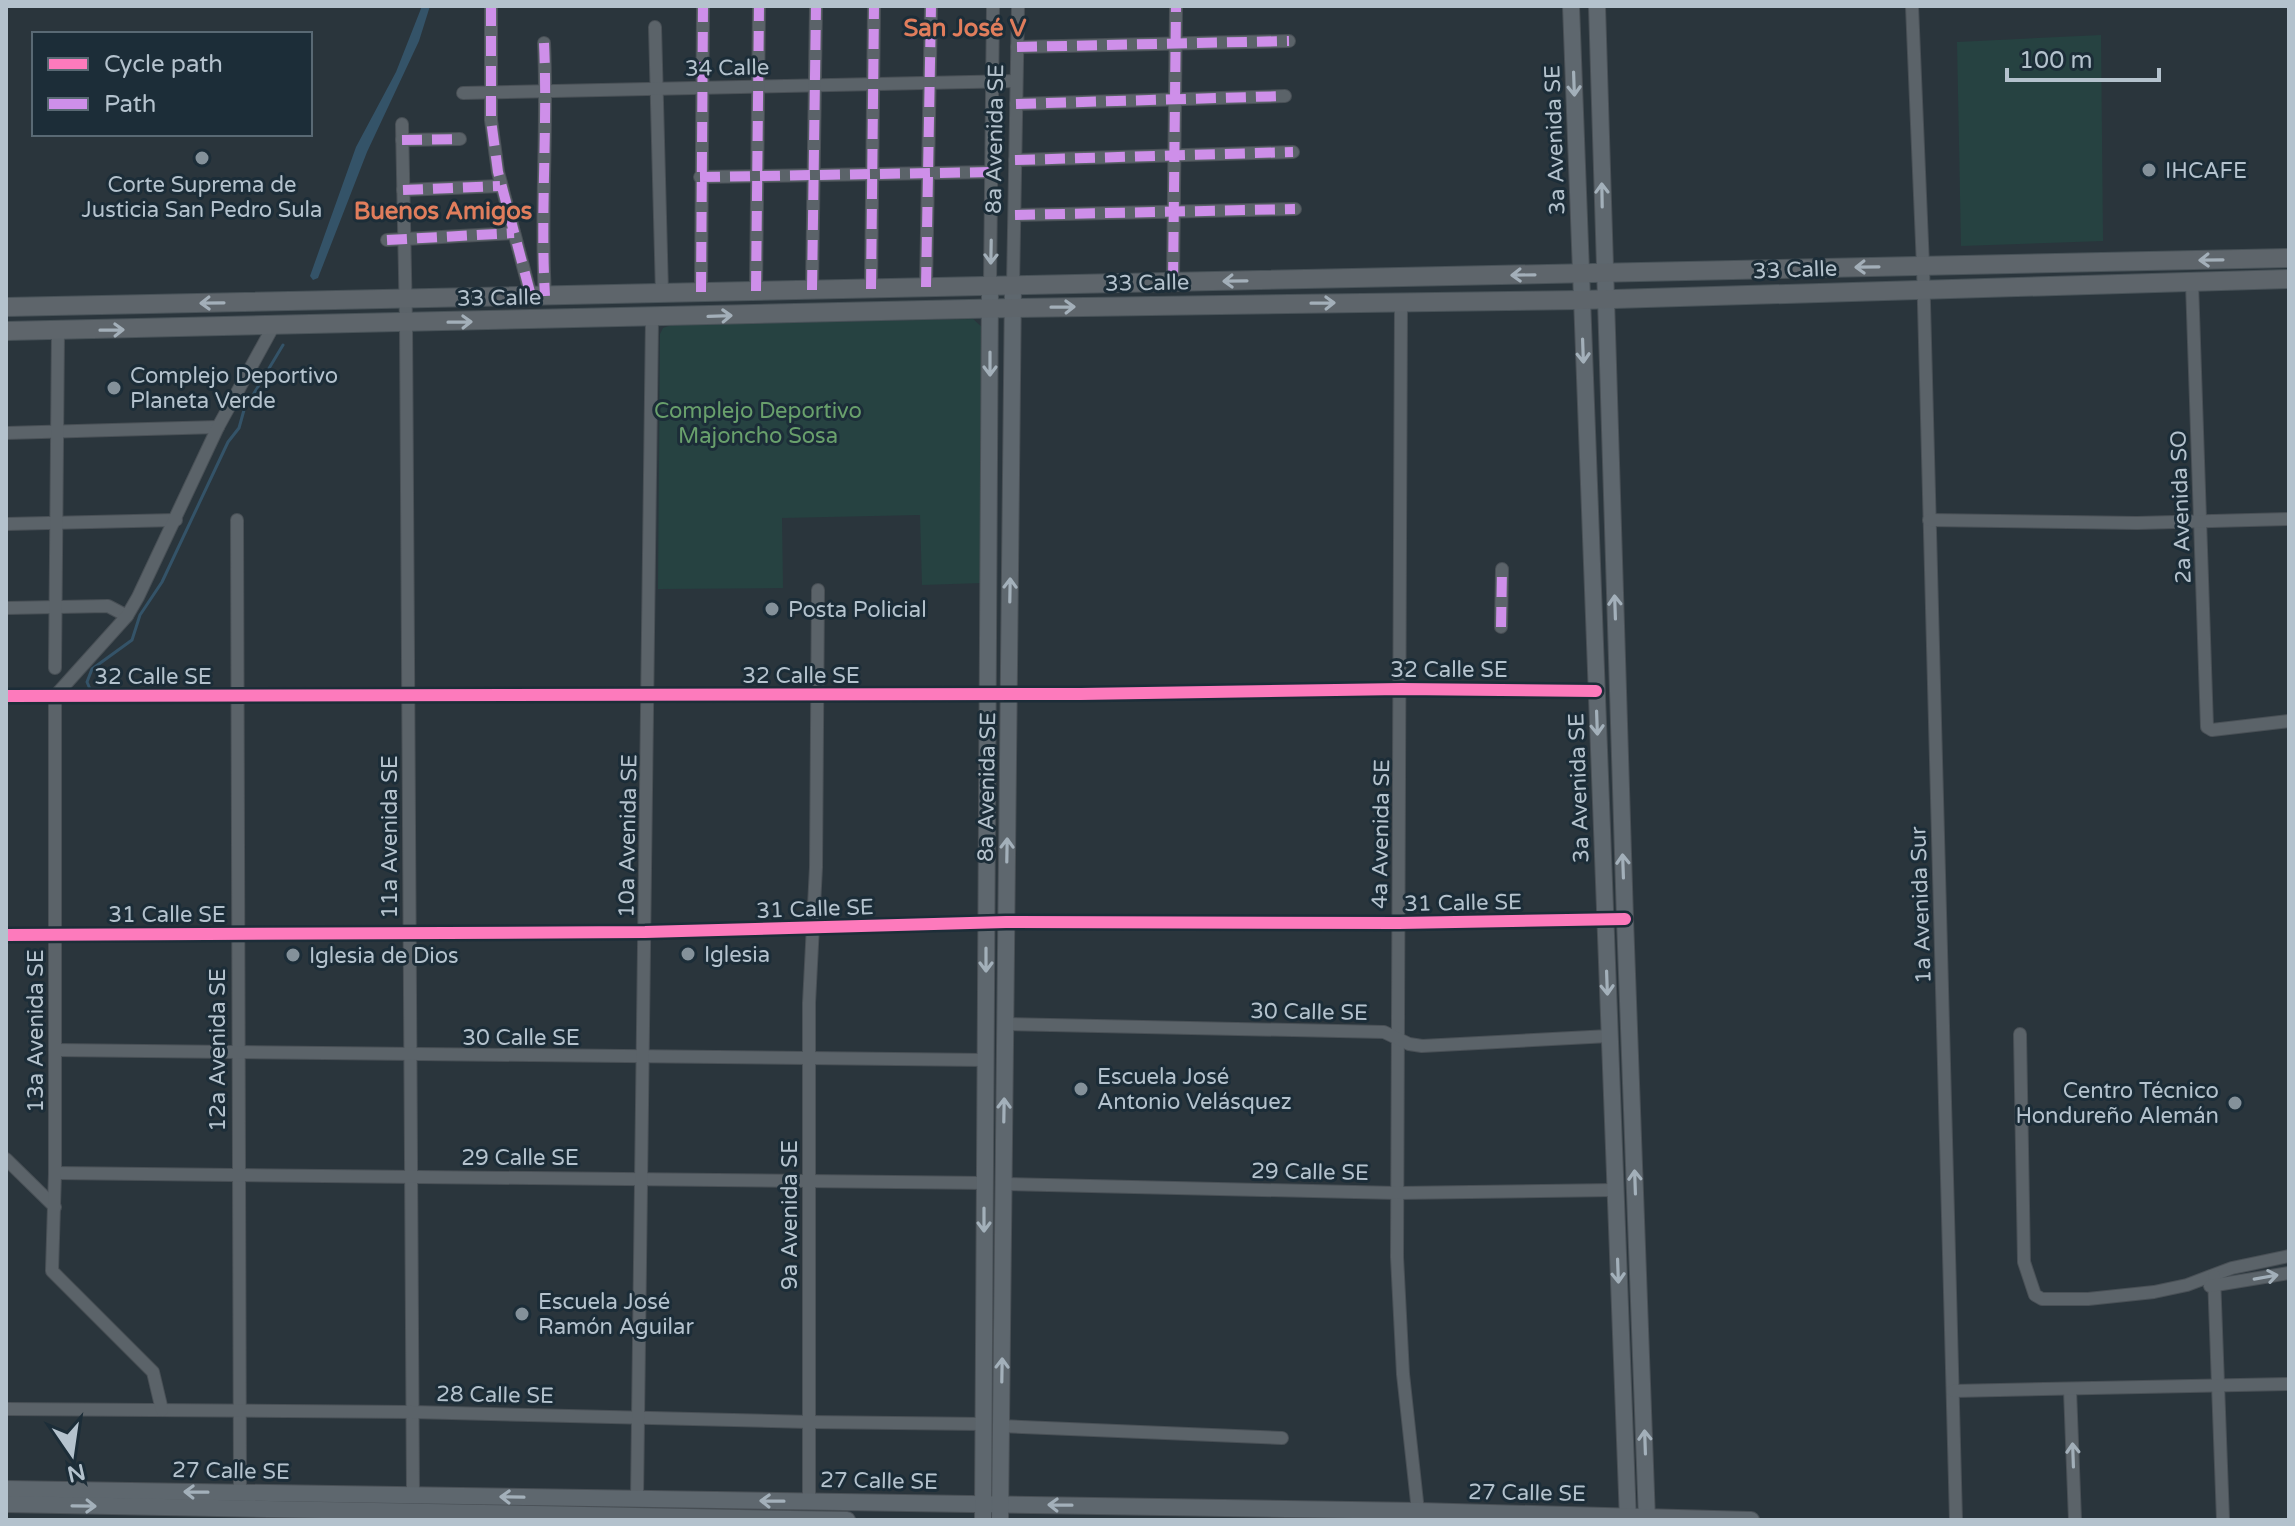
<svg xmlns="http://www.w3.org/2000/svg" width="2295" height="1526" viewBox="0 0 2295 1526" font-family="'Varela Round',sans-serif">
<rect width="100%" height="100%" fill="#2a353c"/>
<!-- green -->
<g fill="#264241">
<path d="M2101 35 2103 241 1961 246 1957 42Z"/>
<path d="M973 319 983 328V583L922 585 920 515 782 518 783 588 658 589 660 334 663 328 671 325Z"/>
</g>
<!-- water -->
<path fill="#345368" d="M422 6H430L419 41 367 152 318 278 313 280 310 276 356 147 396 72Z"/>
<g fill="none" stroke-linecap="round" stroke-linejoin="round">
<!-- stream -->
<path stroke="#345368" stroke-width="3" d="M107 689H90L87 682 92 669 132 640 140 615 162 582 228 442 239 428 244 410 283 345"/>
<defs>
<g id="street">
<path d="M491 6V120L498 172 531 296"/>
<path d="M1912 6 1923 266 1956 1520"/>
<path d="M655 27 662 293"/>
<path d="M544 43C548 128 540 212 545 296"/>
<path d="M1017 47 1289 41"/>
<path d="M463 93 1016 81"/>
<path d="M1016 104 1285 96"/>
<path d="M402 124 406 323 413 1495"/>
<path d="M402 140 460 139"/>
<path d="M1015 160 1293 152"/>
<path d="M700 177 992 172"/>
<path d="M403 190 500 186"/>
<path d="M1015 215 1295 209"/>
<path d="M387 240 514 233"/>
<path d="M1173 282 1176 6"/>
<path d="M2192 283 2207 727 2212 730 2289 721"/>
<path d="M990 286 993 6"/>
<path d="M1013 286 1018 6"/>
<path d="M926 287 931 6"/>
<path d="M871 289 874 6"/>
<path d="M812 290 816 6"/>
<path d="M756 291 759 6"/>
<path d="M701 292 703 6"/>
<path d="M1401 301 1397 1257 1403 1374 1418 1511"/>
<path d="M6 433 218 427"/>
<path d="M237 520 240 1493"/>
<path d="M1929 520 2137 523 2289 519"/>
<path d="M6 524 176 520"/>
<path d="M6 608 108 606 127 616"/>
<path d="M1501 627 1502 569"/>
<path d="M55 668 58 331"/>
<path d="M6 696 1081 694 1401 689 1596 691"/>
<path d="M6 935 645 932 1006 922 1399 923 1625 919"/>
<path d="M1005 1024 1384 1032 1409 1044 1422 1046 1609 1036"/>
<path d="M2020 1034 2024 1262 2035 1295 2042 1299H2088L2154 1292 2187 1285 2232 1268 2289 1256"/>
<path d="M55 1050 985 1060"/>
<path d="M6 1159 55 1207"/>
<path d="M55 1173 985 1183"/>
<path d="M1003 1184 1397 1193 1615 1190"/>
<path d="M2214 1276 2223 1520"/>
<path d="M2210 1286 2289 1273"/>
<path d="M2070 1390 2075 1520"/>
<path d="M1953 1391 2289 1384"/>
<path d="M6 1409 412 1412 809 1422 983 1424"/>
<path d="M162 1410 153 1372 52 1271 55 1173V696L127 616 138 597 218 427 274 325"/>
<path d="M1001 1426 1282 1438"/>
<path d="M637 1499 652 318"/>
<path d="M809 1501V1003L816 867 818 590"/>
</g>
<g id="secondary">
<path d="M1571 6 1628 1520"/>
<path d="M1597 6 1625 919 1647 1520"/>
<path d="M6 1489 1418 1511 1751 1520"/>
<path d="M6 1504 847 1520"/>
<path d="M983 1520 990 286"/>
<path d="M1000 1520 1013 286"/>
</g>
<g id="primary">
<path d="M6 307 2289 258"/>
<path d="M6 331 1012 308 1581 300 2289 279"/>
</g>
</defs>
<!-- street casing -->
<use href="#street" stroke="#495056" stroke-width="14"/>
<!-- secondary casing -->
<use href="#secondary" stroke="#495056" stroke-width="18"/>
<!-- primary casing -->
<use href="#primary" stroke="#485258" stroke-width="20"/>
<!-- street -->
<use href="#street" stroke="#5b6369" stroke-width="12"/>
<!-- secondary -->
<use href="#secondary" stroke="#5e676e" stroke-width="16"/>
<!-- primary -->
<use href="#primary" stroke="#5e656b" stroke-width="18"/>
<!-- quiet -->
<g stroke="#ce8fe9" stroke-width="10" stroke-dasharray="20 10" stroke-linecap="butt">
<path d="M491 6V120L498 172 531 296"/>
<path d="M544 43C548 128 540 212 545 296"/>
<path d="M1017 47 1289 41"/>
<path d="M1016 104 1285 96"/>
<path d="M402 140 460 139"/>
<path d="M1015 160 1293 152"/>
<path d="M700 177 992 172"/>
<path d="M403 190 500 186"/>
<path d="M1015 215 1295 209"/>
<path d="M387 240 514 233"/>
<path d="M1173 282 1176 6"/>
<path d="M926 287 931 6"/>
<path d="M871 289 874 6"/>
<path d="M812 290 816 6"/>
<path d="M756 291 759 6"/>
<path d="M701 292 703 6"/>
<path d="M1501 627 1502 569"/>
</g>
<defs>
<g id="cycleway">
<path d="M6 696 1081 694 1401 689 1596 691"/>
<path d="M6 935 645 932 1006 922 1399 923 1625 919"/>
</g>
</defs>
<!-- cycleway casing -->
<use href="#cycleway" stroke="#1c2d38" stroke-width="17"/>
<!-- cycleway -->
<use href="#cycleway" stroke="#fd7abc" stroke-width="12"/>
</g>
<!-- one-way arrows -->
<defs><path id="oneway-shaft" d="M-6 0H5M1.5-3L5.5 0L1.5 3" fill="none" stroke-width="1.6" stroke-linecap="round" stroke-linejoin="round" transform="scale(2)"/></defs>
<g stroke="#a3b0ba">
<use href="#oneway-shaft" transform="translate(1574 84) rotate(88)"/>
<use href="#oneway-shaft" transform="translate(1602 195) rotate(-91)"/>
<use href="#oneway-shaft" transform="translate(1583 351) rotate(88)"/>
<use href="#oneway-shaft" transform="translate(990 364) rotate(90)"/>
<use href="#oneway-shaft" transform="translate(1010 590) rotate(-89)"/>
<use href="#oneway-shaft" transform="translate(1615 607) rotate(-92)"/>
<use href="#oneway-shaft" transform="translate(1597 723) rotate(88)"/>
<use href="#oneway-shaft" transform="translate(1007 850) rotate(-89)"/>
<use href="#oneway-shaft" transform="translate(1623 866) rotate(-92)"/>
<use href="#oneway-shaft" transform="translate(986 960) rotate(90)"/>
<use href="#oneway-shaft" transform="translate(1607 983) rotate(88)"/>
<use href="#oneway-shaft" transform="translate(1004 1110) rotate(-89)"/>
<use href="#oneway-shaft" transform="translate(1635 1182) rotate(-92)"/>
<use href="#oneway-shaft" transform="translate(984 1220) rotate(90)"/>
<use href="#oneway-shaft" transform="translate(1618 1271) rotate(88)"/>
<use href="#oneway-shaft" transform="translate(1002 1370) rotate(-89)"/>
<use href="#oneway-shaft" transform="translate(1645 1442) rotate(-92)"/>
<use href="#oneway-shaft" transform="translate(196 1492) rotate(-179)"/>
<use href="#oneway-shaft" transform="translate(512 1497) rotate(-179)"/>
<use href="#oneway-shaft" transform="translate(772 1501) rotate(-179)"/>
<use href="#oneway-shaft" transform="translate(1060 1505) rotate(-179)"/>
<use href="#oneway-shaft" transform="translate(84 1506) rotate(1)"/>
</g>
<g stroke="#a2afb9">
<use href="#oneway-shaft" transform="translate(991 252) rotate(91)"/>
<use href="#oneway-shaft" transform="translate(2266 1277) rotate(-10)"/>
<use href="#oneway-shaft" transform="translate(2073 1455) rotate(-92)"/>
</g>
<g stroke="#a3afb9">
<use href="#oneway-shaft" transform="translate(2211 260) rotate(179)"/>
<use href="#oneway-shaft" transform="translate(1867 267) rotate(179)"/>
<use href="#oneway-shaft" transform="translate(1523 275) rotate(179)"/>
<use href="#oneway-shaft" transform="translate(1235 281) rotate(179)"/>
<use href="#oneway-shaft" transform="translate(212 303) rotate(179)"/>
<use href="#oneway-shaft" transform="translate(1323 303) rotate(-1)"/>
<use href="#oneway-shaft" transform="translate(1063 307) rotate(-1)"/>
<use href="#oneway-shaft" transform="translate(720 316) rotate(-2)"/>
<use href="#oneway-shaft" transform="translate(460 322) rotate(-1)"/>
<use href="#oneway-shaft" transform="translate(112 330) rotate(-1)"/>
</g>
<!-- markers -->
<g fill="#84919a" stroke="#1c2d38" stroke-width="3">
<circle cx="202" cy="158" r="8"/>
<circle cx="2149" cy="170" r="8"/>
<circle cx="114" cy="388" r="8"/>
<circle cx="772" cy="609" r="8"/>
<circle cx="688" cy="954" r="8"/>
<circle cx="293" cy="955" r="8"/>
<circle cx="1081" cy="1089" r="8"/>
<circle cx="2235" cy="1103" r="8"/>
<circle cx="522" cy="1314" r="8"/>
</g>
<g text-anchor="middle" stroke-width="6" stroke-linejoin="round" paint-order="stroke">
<!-- street labels -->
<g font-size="22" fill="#b4c2cd" stroke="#1c2d38">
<text transform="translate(727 67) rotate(-1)" y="8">34 Calle</text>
<text transform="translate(994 139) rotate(-89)" y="8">8a Avenida SE</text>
<text transform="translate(1554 140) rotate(-92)" y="8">3a Avenida SE</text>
<text transform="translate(1795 269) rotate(-2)" y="8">33 Calle</text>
<text transform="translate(1147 282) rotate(-1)" y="8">33 Calle</text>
<text transform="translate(499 297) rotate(-1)" y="8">33 Calle</text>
<text transform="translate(2180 507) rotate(-92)" y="8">2a Avenida SO</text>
<text x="1449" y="677">32 Calle SE</text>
<text x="801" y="683">32 Calle SE</text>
<text x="153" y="684">32 Calle SE</text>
<text transform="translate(986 787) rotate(-89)" y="8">8a Avenida SE</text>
<text transform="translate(1578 788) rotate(-92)" y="8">3a Avenida SE</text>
<text transform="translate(1380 834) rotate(-89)" y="8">4a Avenida SE</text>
<text transform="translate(627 836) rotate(-89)" y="8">10a Avenida SE</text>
<text transform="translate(389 837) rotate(-90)" y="8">11a Avenida SE</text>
<text transform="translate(1463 902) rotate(-1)" y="8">31 Calle SE</text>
<text transform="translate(1920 905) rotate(-92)" y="8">1a Avenida Sur</text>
<text transform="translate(815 908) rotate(-2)" y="8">31 Calle SE</text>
<text x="167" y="922">31 Calle SE</text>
<text transform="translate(1309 1011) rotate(1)" y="8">30 Calle SE</text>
<text transform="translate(35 1031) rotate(-90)" y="8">13a Avenida SE</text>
<text x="521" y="1045">30 Calle SE</text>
<text transform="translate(217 1050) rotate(-90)" y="8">12a Avenida SE</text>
<text x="520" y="1165">29 Calle SE</text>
<text transform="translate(1310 1171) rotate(1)" y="8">29 Calle SE</text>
<text transform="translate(789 1215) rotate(-90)" y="8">9a Avenida SE</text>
<text transform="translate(495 1394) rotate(1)" y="8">28 Calle SE</text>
<text transform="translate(231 1470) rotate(1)" y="8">27 Calle SE</text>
<text transform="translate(879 1480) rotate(1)" y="8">27 Calle SE</text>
<text transform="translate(1527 1492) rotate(1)" y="8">27 Calle SE</text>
</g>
<!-- poi labels -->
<g font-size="22" fill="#b4c2cd" stroke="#1c2d38" text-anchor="start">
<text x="2165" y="178">IHCAFE</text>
<text x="202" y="192" text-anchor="middle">Corte Suprema de<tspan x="202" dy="25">Justicia San Pedro Sula</tspan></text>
<text x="130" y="383">Complejo Deportivo<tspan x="130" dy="25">Planeta Verde</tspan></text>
<text x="788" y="617">Posta Policial</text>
<text x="704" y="962">Iglesia</text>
<text x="309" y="963">Iglesia de Dios</text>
<text x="1097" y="1084">Escuela José<tspan x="1097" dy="25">Antonio Velásquez</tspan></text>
<text x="2219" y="1098" text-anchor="end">Centro Técnico<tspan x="2219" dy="25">Hondureño Alemán</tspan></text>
<text x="538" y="1309">Escuela José<tspan x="538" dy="25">Ramón Aguilar</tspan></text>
</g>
<!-- park labels -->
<g font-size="22" fill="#69a06c" stroke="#1c2d38">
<text x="758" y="418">Complejo Deportivo<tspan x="758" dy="25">Majoncho Sosa</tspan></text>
</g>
<!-- neighbourhood labels -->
<g font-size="24" font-weight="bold" fill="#e07d5c" stroke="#1c2d38">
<text x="965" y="36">San José V</text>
<text x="443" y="219">Buenos Amigos</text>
</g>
</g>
<!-- border -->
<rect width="2295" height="1526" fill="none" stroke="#b4c2cd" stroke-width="16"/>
<!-- legend -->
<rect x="32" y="32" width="280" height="104" fill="#1c2d38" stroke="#596974" stroke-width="2"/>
<rect x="48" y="58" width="40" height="12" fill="#fd7abc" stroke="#596974" stroke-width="2"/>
<text x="104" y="72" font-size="24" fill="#b4c2cd">Cycle path</text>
<rect x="48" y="98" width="40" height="12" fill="#ce8fe9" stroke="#596974" stroke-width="2"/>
<text x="104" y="112" font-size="24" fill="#b4c2cd">Path</text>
<!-- north arrow -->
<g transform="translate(72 1454) rotate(167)" stroke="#1c2d38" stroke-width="6" paint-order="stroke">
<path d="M0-6L14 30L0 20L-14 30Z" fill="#b4c2cd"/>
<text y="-12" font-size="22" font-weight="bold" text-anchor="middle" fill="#b4c2cd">N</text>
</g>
<!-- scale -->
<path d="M2007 68v12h152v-12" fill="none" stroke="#b4c2cd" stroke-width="4"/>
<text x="2019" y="68" font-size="24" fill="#b4c2cd" stroke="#1c2d38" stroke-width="6" paint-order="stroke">100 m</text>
</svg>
